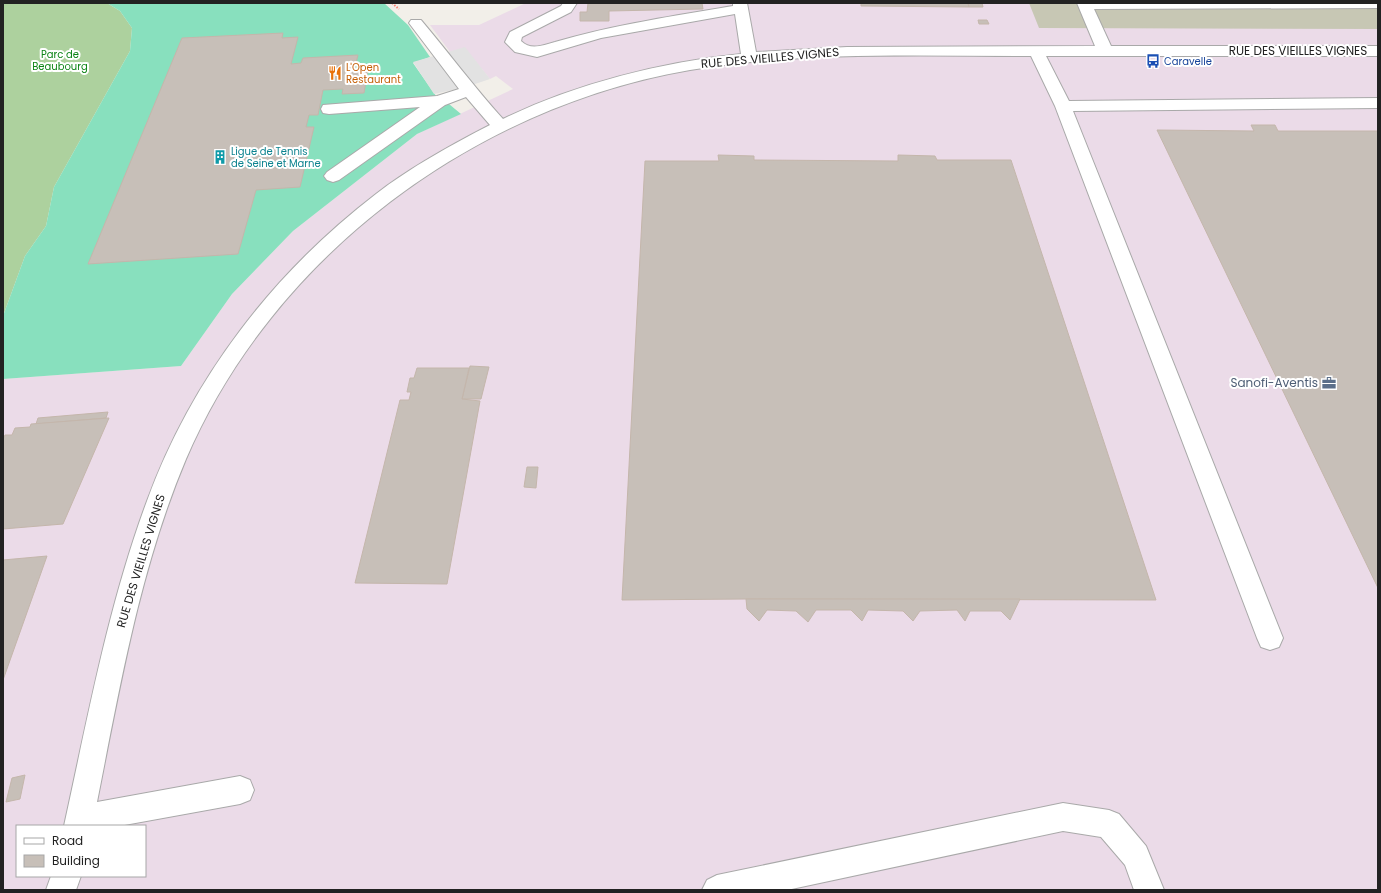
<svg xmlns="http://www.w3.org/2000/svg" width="1381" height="893" viewBox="0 0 1381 893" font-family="Poppins,sans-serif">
<rect width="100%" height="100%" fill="#f2efe9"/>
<!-- industrial -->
<path fill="#ebdbe8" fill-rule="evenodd" d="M526 3H1378V890H3V379L181 366 232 294 293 231 417 134 513 89 496 76 490 79 465 48 450 52 430 25H479ZM17 826H145V876H17Z"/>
<!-- construction -->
<path fill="#c7c7b4" d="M1029 3H1378V29L1039 28Z"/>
<!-- forest -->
<path fill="#add19e" d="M3 3H107L120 11 132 28 130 51 54 187 46 226 25 256 3 316Z"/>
<!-- pitch -->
<path fill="#88e0be" d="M107 3H384L408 25 430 57 413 63 443 106 449 104 461 114 417 134 293 231 232 294 181 366 3 379V316L25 256 46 226 54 187 130 51 132 28 120 11Z"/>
<!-- parking -->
<path fill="#e2e2e2" d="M465 47 490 79 466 87 434 94 413 62Z"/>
<!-- building -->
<g fill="#c7bfb8" stroke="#c4b6ab">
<path d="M588 3H702L703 9 609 11V21H580V12H587Z"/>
<path d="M861 3H968L969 7 861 6Z"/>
<path d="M968 3H982L983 7H969Z"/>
<path d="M978 20H987L989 24H979Z"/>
<path d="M283 33 282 38 298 37 291 64 301 63 303 58 358 55 354 71 368 70 364 93 342 94 343 89 323 90 318 115H309L306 127H314L300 187 256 190 238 254 88 264 182 38Z"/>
<path d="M1251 125H1275L1278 131H1378V588L1157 130 1254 131Z"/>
<path d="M718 155 754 156V160L898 161V155L935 156 937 160H1011L1156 600 746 599 622 600 645 161H719Z"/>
<path d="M470 366 489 367 481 399H462Z"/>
<path d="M417 368H469L462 399 480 401 447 584 355 583 400 400H409L411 392H407L410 378H414Z"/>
<path d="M108 412 106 418 36 424 38 418Z"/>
<path d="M109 418 63 524 3 529V439L5 435H12L15 428 30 427 31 424Z"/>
<path d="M527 467H538L536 488 524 487Z"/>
<path d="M47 556 3 680V560Z"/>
<path d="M746 599H1020L1010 620 1001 611H970L965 621 957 610 920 611 913 621 903 611 868 610 862 621 851 610H816L808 622 796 611 767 610 759 621 747 609Z"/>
<path d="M25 775 20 799 6 802 12 778Z"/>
</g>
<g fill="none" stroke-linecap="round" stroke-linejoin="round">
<defs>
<g id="minor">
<path d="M563 3H577L571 12 522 37 521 41C531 51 543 45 555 42 613 25 673 16 733 6V3H747L756 52 847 47 1095 46 1077 3H1378V8L1094 9 1111 46H1378V56H1046L1069 101 1378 98V108L1073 111 1283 638 1279 647 1270 650 1261 647 1257 638 1055 106 1031 56C917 56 802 51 690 70 474 107 273 256 186 459 140 568 120 686 97 802L240 776 250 780 254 790 250 800 240 804 119 826H64C88 717 108 606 147 501 192 378 273 273 376 194 411 167 451 145 490 125L466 97 445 105 339 180 333 182 327 180 324 176 327 172 420 107 329 114 323 113 321 109 323 105 437 96 459 89 409 23 411 20H421C449 53 474 87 503 119 574 84 662 62 741 54L735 14 601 38 537 57 515 52 505 42 510 32 561 6Z"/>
<path d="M1063 803 1109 810 1119 814 1146 846 1164 890H1134L1125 865 1101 837 1063 831 787 890H702L707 880 717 875Z"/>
<path d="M51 876H81L76 890H46Z"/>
</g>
</defs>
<!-- minor casing -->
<use href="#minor" stroke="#a9a9a9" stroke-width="2"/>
<!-- path -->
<path stroke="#fa8072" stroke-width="2" stroke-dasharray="1.5 1.5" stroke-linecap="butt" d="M392 3 399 9"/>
<!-- minor -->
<use href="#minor" fill="#fff" fill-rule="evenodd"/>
</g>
<!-- icons -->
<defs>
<symbol id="bus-bare" viewBox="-9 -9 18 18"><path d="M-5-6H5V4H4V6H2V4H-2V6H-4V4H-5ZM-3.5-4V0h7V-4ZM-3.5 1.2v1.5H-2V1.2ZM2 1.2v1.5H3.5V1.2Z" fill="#1a4fb4" stroke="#fff" stroke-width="2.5" paint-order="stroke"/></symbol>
<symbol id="restaurant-bare" viewBox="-9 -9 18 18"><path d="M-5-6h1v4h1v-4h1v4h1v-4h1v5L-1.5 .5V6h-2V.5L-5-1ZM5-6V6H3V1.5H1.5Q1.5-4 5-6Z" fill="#e8710a" stroke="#fff" stroke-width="2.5" paint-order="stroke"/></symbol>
<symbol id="building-bare" viewBox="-9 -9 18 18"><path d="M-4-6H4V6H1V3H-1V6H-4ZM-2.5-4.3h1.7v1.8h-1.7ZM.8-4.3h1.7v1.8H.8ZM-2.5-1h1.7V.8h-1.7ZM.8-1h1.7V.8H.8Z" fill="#0f9aa8" stroke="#fff" stroke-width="2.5" paint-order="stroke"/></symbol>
<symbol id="office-bare" viewBox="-9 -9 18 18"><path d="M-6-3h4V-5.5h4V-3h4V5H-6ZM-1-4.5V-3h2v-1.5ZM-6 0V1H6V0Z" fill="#5c6f8a" stroke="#fff" stroke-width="2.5" paint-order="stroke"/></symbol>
</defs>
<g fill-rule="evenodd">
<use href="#bus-bare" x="1143" y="51" width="20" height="20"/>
<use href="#restaurant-bare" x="325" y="63" width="20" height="20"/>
<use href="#building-bare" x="210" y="147" width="20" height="20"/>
<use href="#office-bare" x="1319" y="373" width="20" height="20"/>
</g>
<g text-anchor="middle" stroke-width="4" stroke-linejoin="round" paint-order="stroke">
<!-- far-park labels -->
<g font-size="10" fill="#0c8416" stroke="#fff">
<text x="60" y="58">Parc de<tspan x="60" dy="12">Beaubourg</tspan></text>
</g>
<!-- far-transit labels -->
<g font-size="10" fill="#164399" stroke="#fff" text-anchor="start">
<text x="1164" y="65">Caravelle</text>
</g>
<!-- far-food labels -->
<g font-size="10" fill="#c56008" stroke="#fff" text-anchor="start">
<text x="346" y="71">L'Open<tspan x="346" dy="12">Restaurant</tspan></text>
</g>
<!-- far-culture labels -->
<g font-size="10" fill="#0d838f" stroke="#fff" text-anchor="start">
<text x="231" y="155">Ligue de Tennis<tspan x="231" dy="12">de Seine et Marne</tspan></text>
</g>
<!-- street labels -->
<g font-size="12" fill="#222" stroke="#fff">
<text x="1298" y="55">RUE DES VIEILLES VIGNES</text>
<text transform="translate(770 58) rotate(-5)" y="4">RUE DES VIEILLES VIGNES</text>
<text transform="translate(141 561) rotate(-73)" y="4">RUE DES VIEILLES VIGNES</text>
</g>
<!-- service labels -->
<g font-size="12" fill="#4e5e75" stroke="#fff" text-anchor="end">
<text x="1318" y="387">Sanofi-Aventis</text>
</g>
</g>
<!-- border -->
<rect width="1381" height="893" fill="none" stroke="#222222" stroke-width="8"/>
<!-- legend -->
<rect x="16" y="825" width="130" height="52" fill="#ffffff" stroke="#a7a7a7"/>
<rect x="24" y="838" width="20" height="6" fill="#ffffff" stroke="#a7a7a7"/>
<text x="52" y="845" font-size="12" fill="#222222">Road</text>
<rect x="24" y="855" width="20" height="12" fill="#c7bfb8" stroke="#a7a7a7"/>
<text x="52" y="865" font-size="12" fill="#222222">Building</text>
</svg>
